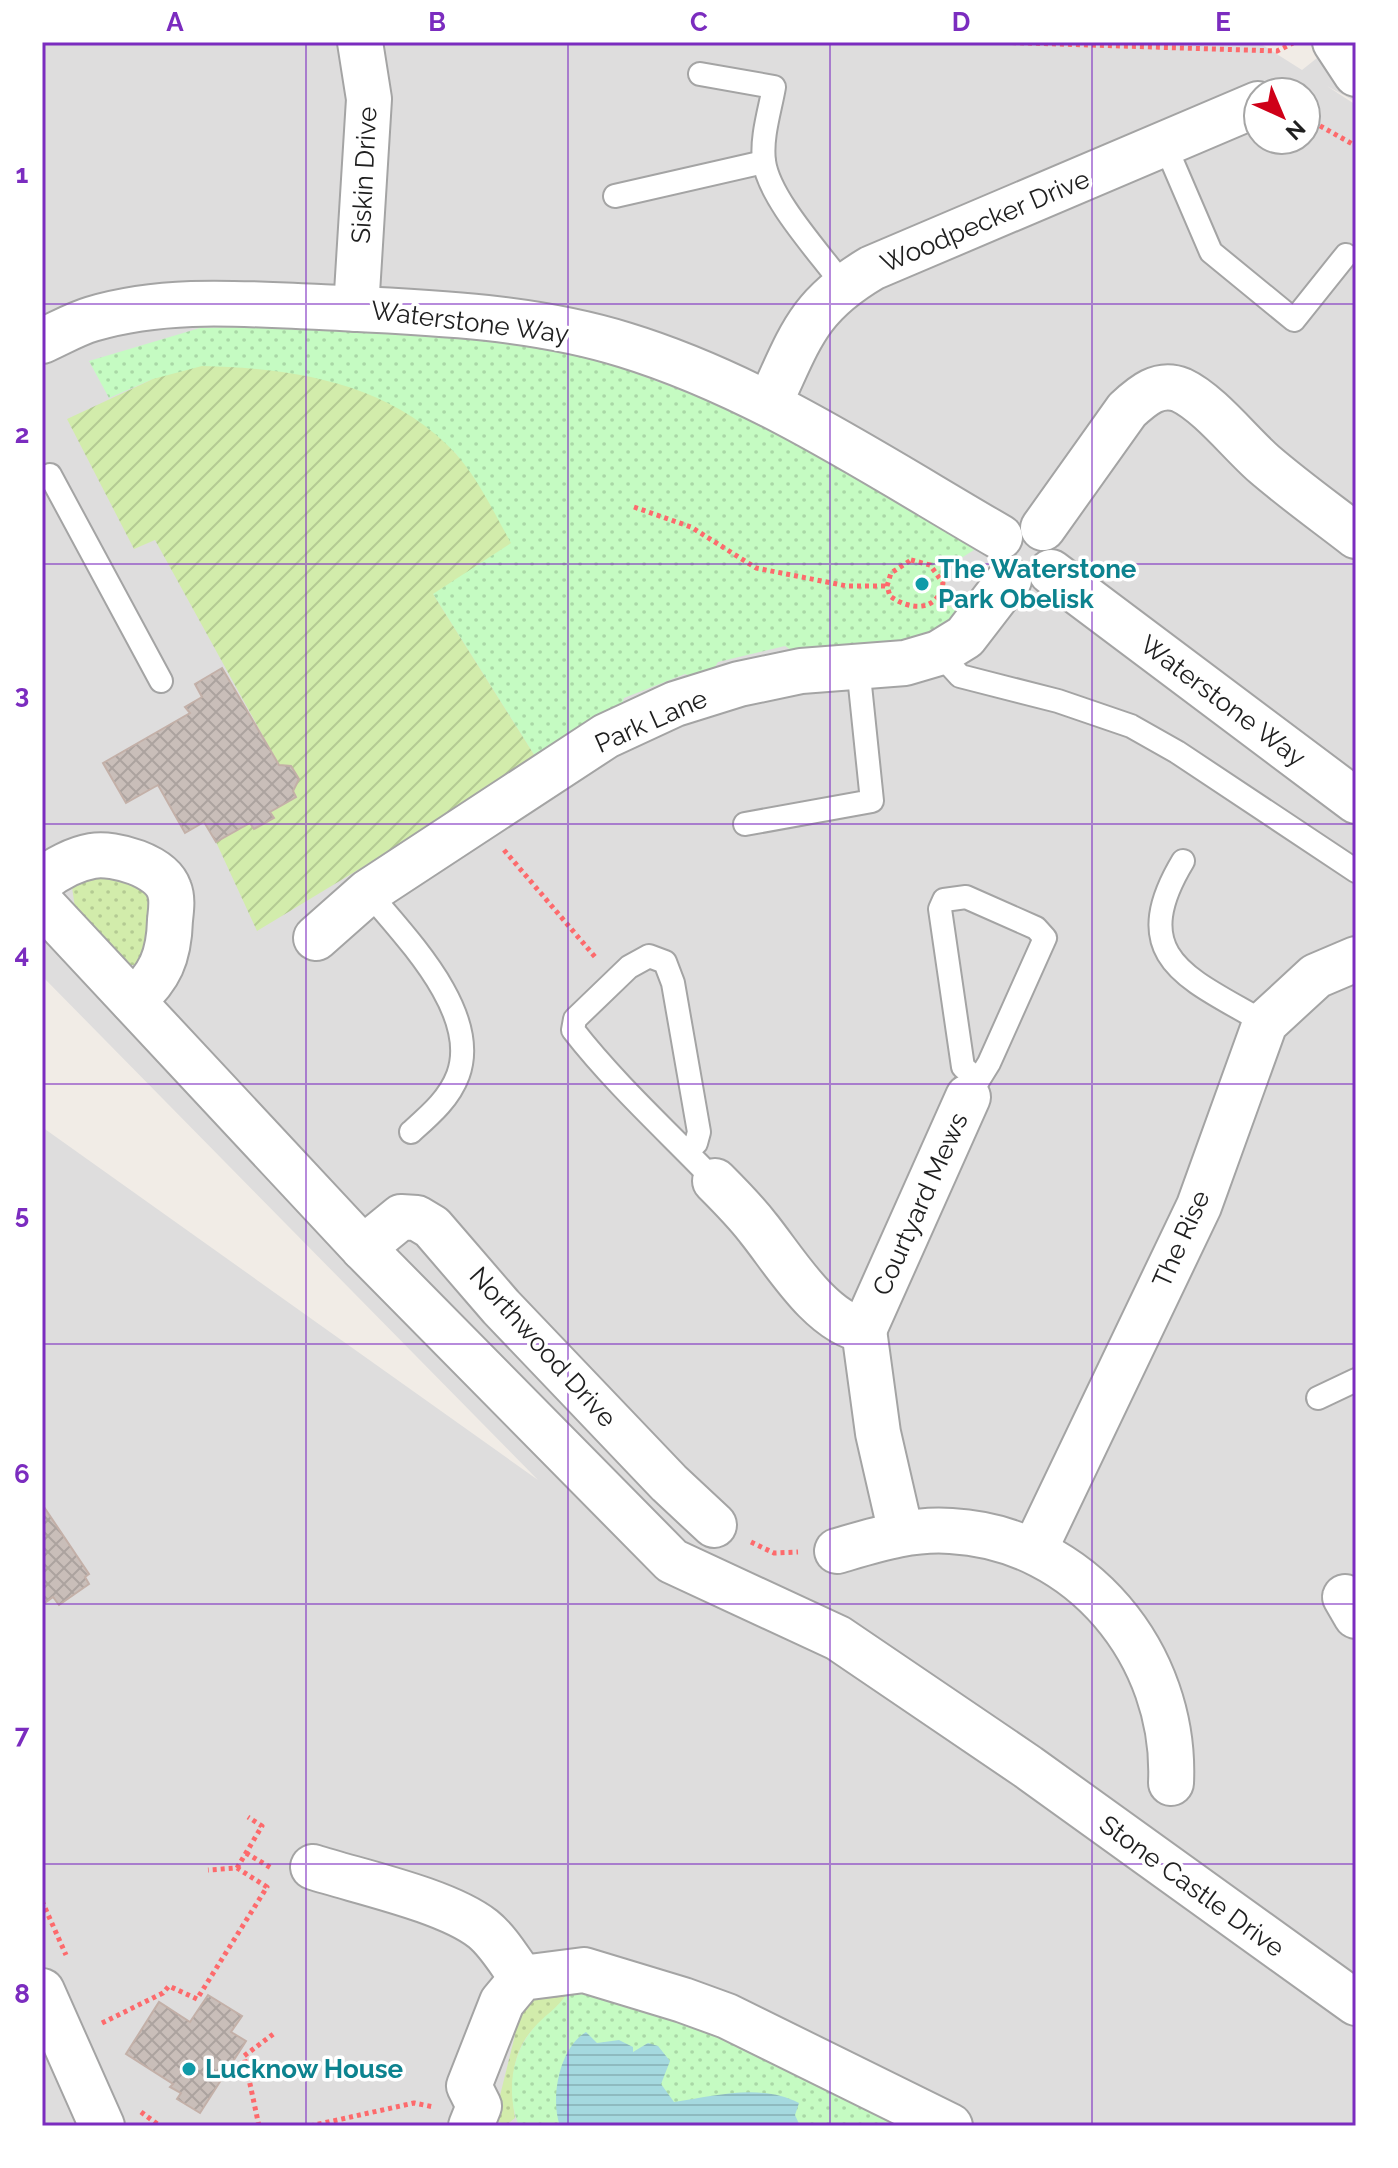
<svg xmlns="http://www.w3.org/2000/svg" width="1398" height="2168" viewBox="0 0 1398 2168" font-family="Raleway,sans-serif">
<defs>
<pattern id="grass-dots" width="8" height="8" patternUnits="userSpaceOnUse" patternTransform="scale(2)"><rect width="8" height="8" fill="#d2ecab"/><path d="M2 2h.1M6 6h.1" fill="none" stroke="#b4ca93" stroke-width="1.8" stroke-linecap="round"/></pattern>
<pattern id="park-dots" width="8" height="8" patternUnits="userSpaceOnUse" patternTransform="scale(2)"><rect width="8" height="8" fill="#c5fbc2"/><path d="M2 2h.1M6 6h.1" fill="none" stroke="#a9d7a6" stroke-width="1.8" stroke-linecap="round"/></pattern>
<pattern id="garden-furrows" width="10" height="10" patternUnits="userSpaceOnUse" patternTransform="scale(2)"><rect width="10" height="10" fill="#d2ecab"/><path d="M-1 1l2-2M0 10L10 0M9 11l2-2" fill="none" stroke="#b4ca93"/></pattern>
<pattern id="water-rules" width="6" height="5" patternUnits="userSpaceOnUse" patternTransform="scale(2)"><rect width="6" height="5" fill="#a5d9df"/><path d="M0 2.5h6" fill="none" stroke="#8ebabf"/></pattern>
<pattern id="building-cross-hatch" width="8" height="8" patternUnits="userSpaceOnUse" patternTransform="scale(2)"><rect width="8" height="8" fill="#c9beb9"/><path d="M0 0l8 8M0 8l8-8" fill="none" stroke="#aca39f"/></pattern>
</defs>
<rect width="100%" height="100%" fill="#f1ece6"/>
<!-- residential -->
<path fill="#dedddd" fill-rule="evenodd" d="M42 42H1258L1302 70 1337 42H1356V102L1327 86 1356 105V2126H42V1127L538 1480 42 976ZM1258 92H1306V140H1258Z"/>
<!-- grass -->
<g fill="url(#grass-dots)">
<path d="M91 870 152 890 144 965H122L75 908 72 887Z"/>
<path d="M568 1992C559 2008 546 2015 534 2028 511 2051 510 2088 515 2118L506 2125 494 2120 515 2035 509 2018 527 2000Z"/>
</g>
<!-- park -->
<g fill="url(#park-dots)">
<path d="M366 324 578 352 745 414 953 530 974 550 942 570 946 584 941 599 963 617 940 639 803 658 785 646 718 662 708 678 700 680 685 674 624 698 619 712 538 761 433 594 481 490 456 454 416 420 153 379 109 398 89 361 200 328Z"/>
<path d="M641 1990 920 2126H519C506 2095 511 2054 533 2029 544 2015 558 2009 568 1992Z"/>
</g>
<!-- garden -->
<path fill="url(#garden-furrows)" d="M202 366C294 368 391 383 456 454 479 480 494 513 511 543L433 594 538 761 257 931 216 842 250 823 254 829 273 818 270 812 296 797 293 791 299 779 279 765 155 540 134 549 67 419 153 379Z"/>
<!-- water -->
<path fill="url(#water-rules)" d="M586 2032 597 2043 619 2040 633 2047V2052L648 2043 658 2046 670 2061 661 2084 674 2102C716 2096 759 2083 799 2103L795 2115 800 2126H560C550 2099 559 2048 586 2032Z"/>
<!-- building -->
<g fill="url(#building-cross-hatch)" stroke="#c3b0a8" stroke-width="2">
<path d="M222 668 279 765 291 766 299 779 293 791 296 797 270 812 274 818 254 829 250 823 216 842 204 822 185 833 158 785 126 803 103 763 190 713 185 707 202 697 195 684Z"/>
<path d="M42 1504 89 1574 85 1577 89 1584 59 1605 53 1597 42 1605Z"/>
<path d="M208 1995 242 2016 231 2032 246 2041 200 2113 177 2099 181 2093 170 2087 173 2084 126 2054 159 2002 190 2022Z"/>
</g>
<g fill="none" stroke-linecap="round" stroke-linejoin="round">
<defs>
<g id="service">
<path d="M700 74 774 87C770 110 761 137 764 161 769 199 820 253 843 285"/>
<path d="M1165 145 1211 252 1294 320 1346 255"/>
<path d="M615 196 764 162"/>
<path d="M42 479 50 475 161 681"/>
<path d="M939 653 960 676 1058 701 1131 726 1177 752 1356 871"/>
<path d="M745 824 872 801 858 666"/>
<path d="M1183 861C1124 959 1191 979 1265 1023"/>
<path d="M368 892C404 936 481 1012 458 1075 449 1099 430 1115 411 1132"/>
<path d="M968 1097 989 1063 1045 938 1036 928 966 897 944 900 940 909 963 1067 977 1079"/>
<path d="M687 1152 696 1143 699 1132 673 983 665 962 649 956 629 967 575 1019 573 1030C615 1084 668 1132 715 1181"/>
<path d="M1318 1398 1356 1380"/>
</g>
<g id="minor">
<path d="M1335 42 1356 74"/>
<path d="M356 309 369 99 360 42"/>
<path d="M42 341C58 334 75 324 92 319 166 297 244 304 320 307 420 312 529 315 625 345 759 386 879 467 1000 537"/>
<path d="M769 404C800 339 806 307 872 268L1258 104"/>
<path d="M1043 528 1127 410C1142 396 1159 381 1181 390 1209 403 1240 443 1264 464 1293 489 1325 512 1356 536"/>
<path d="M1051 572 1356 801"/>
<path d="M42 880C56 869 75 859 92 856 115 852 161 866 169 889 173 899 171 910 170 920 169 957 160 977 133 1001"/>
<path d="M42 904 363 1248 672 1561 838 1638 1028 1767 1356 2003"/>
<path d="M316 938 368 892 606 736 675 704 739 684 801 671 905 663 939 653 965 637 1009 580"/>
<path d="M715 1181C730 1196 745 1211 758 1228 784 1260 820 1322 864 1330L878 1433 901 1533"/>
<path d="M363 1248 401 1217 417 1218 432 1227 501 1307 669 1483 714 1525"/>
<path d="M864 1330 968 1097"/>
<path d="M837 1551C875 1540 911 1528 951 1531 1081 1538 1177 1655 1171 1783"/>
<path d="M1034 1551 1199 1206 1265 1023 1316 976 1356 959"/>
<path d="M1345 1597 1356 1616"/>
<path d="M313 1867C360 1882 446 1900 483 1929 499 1942 510 1962 522 1978"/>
<path d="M42 1991 102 2126"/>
<path d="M471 2126 479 2106 469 2086 502 2002 522 1978 584 1970 683 2000 727 2016 950 2126"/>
</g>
</defs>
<!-- service casing -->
<use href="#service" stroke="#a4a4a4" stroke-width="26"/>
<!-- minor casing -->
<use href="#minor" stroke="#a4a4a4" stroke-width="48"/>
<!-- path -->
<g stroke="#fd6a6c" stroke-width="5" stroke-dasharray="4 4" stroke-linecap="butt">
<path d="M996 42 1277 51 1293 43"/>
<path d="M1306 118 1356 146"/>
<path d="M634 507 691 527 756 568 847 586H887"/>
<path d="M911 560 930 565 943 583C938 612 910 611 890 596L887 586 891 573Z"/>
<path d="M504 850 596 958"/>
<path d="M751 1542 774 1553 798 1552"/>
<path d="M246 1853 273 1869"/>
<path d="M237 1868 262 1826 248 1817"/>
<path d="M42 1901 66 1955"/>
<path d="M102 2023 163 1993 169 1986 197 1999 267 1887 237 1868 208 1870"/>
<path d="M141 2112 160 2126"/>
<path d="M259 2126 244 2056 276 2032"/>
<path d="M310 2126 414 2103 434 2107"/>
</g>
<!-- service -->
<use href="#service" stroke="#fff" stroke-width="22"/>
<!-- minor -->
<use href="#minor" stroke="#fff" stroke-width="44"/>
</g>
<!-- grid -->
<path fill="none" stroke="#7b2cbf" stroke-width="2" stroke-opacity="0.55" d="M306 42V2126M568 42V2126M830 42V2126M1092 42V2126M42 304H1356M42 564H1356M42 824H1356M42 1084H1356M42 1344H1356M42 1604H1356M42 1864H1356"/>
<!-- markers -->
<g fill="#0f9aa8" stroke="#fff" stroke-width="3">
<circle cx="922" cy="584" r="8"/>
<circle cx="189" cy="2069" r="8"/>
</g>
<g text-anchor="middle" stroke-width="7" stroke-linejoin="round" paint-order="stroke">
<!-- street labels -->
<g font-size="26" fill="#202020" stroke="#fff">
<text transform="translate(364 175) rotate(-87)" y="9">Siskin Drive</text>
<text transform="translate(985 221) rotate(-23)" y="9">Woodpecker Drive</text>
<text transform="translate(470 322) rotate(7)" y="9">Waterstone Way</text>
<text transform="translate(1223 701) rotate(37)" y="9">Waterstone Way</text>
<text transform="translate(651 721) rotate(-24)" y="9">Park Lane</text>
<text transform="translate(920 1204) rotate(-66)" y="9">Courtyard Mews</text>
<text transform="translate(1181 1239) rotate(-66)" y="9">The Rise</text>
<text transform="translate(543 1347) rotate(48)" y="9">Northwood Drive</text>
<text transform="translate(1192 1886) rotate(36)" y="9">Stone Castle Drive</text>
</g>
<!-- culture labels -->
<g font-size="26" font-weight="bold" fill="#0d838f" stroke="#fff" text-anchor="start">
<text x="938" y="578">The Waterstone<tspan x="938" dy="30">Park Obelisk</tspan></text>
<text x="205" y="2078">Lucknow House</text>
</g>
</g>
<!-- border -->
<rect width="1398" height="2168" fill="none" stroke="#ffffff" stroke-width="88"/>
<!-- north arrow -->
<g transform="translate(1282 116) rotate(136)"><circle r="38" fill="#ffffff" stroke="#a6a6a6" stroke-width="2"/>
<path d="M0-6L14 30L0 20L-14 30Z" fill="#cf0018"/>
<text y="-12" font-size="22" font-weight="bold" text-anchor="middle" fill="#202020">N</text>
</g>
<rect x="44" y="44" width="1310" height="2080" fill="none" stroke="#7b2cbf" stroke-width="3"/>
<g font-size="26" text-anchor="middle" font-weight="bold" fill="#7b2cbf">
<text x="175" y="31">A</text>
<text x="437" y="31">B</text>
<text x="699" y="31">C</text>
<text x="961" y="31">D</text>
<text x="1223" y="31">E</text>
<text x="22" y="183">1</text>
<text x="22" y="443">2</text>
<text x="22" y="703">3</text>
<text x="22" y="963">4</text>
<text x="22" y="1223">5</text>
<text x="22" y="1483">6</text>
<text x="22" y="1743">7</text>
<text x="22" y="2003">8</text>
</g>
</svg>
